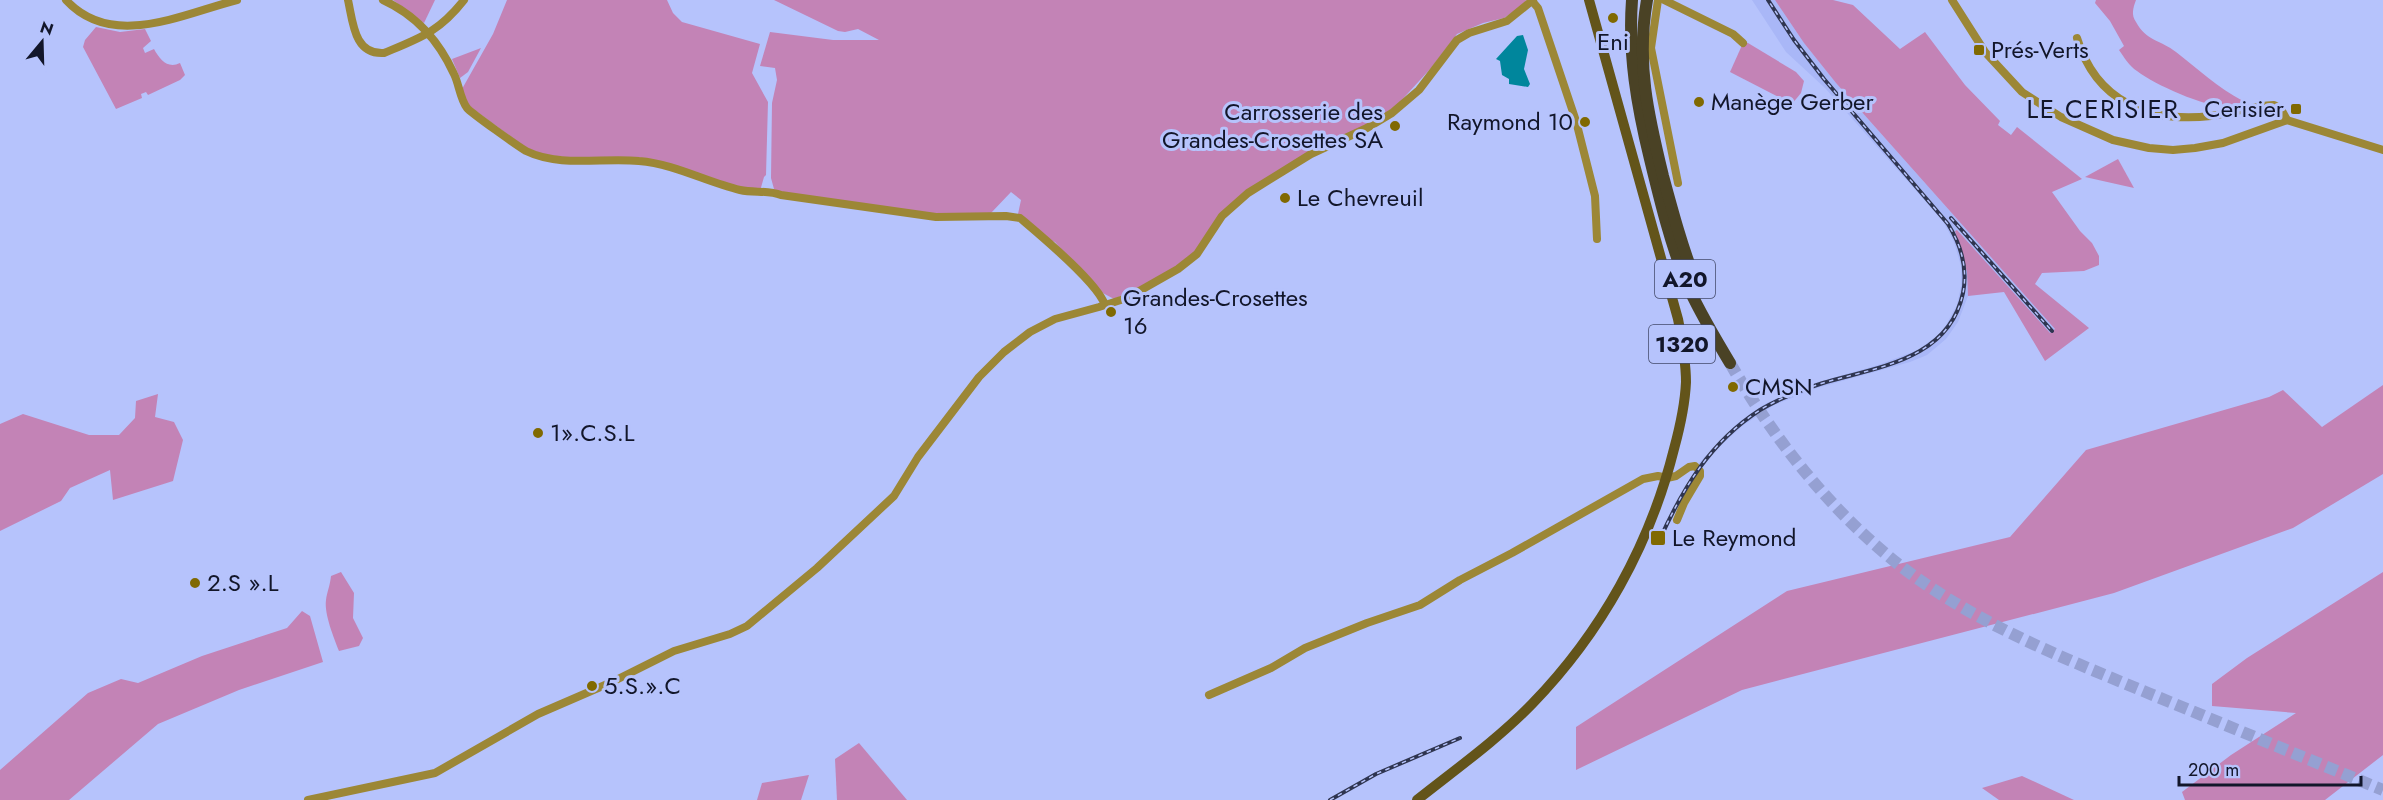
<svg xmlns="http://www.w3.org/2000/svg" width="2383" height="800" viewBox="0 0 2383 800" font-family="Jost,sans-serif">
<rect width="100%" height="100%" fill="#b6c3fc"/>
<!-- built -->
<path fill="#a9b7f7" d="M1752 0H1775L1804 43 1836 83 2055 329 2050 334 1957 230 1967 272 1968 296 1958 322 1946 339 1927 355 1910 362 1817 388 1774 405 1742 426 1714 452 1693 479 1675 512 1672 510 1699 463 1739 422 1763 405 1798 388 1878 365 1918 350 1941 333 1946 325 1957 305 1961 286V266L1954 242 1943 221 1825 88 1786 52Z"/>
<!-- green -->
<g fill="#c383b6">
<path d="M393 0H435L424 23Z"/>
<path d="M507 0H667L673 13 682 22 760 44 752 73 768 102 766 175 764 177 760 191H748L667 164 577 159 542 154 525 147 472 108 466 102 462 89 493 34Z"/>
<path d="M774 0H1526L1525 4 1504 18 1483 23 1457 34 1431 68 1398 104 1376 120 1313 150 1217 218 1195 253 1162 277 1114 299 1099 291 1055 242 1048 240 1018 214 1021 200 1011 192 991 213 938 215 779 192 774 189 771 178 772 103 777 80 775 68 760 66 770 32 833 40H879L858 29 845 32 838 31Z"/>
<path d="M1775 0H1833L1853 5 1900 49 1925 32 1965 85 2000 121 1998 125 2011 135 2017 127 2082 179 2052 192 2080 231 2092 243 2099 256V265L2084 271 2042 273 2035 284 2089 328 2045 361 2004 292 1968 296 1967 272 1955 231 1957 230 2050 333 2055 329 1836 83 1804 43Z"/>
<path d="M2096 0H2136C2133 8 2131 15 2136 22 2146 41 2161 40 2176 52 2198 69 2218 88 2243 101 2239 105 2234 108 2227 108 2204 106 2155 85 2137 71 2129 66 2124 57 2119 50L2124 46 2110 21 2095 3Z"/>
<path d="M96 27 120 32 145 29 151 41 143 48 145 53 154 49C160 60 168 69 180 63L185 75 180 80 148 95 146 92 141 94 142 98 116 109 83 47 85 40Z"/>
<path d="M1743 43H1748L1796 72 1804 81 1801 93 1792 104 1730 72Z"/>
<path d="M481 48 468 72 460 78 452 59Z"/>
<path d="M2118 159 2134 188 2085 177Z"/>
<path d="M2383 385V474L2293 528 2114 593 1742 690 1576 770V727L1787 591 2010 537 2086 450 2269 397 2283 390 2322 427Z"/>
<path d="M158 394 155 417 174 422 183 440 173 481 113 500 110 470 70 488 61 501 0 531V424L23 414 89 435H119L135 418 136 401Z"/>
<path d="M341 572 354 593 353 618 363 638 359 646 339 651C334 638 324 614 326 600 327 592 330 586 331 576Z"/>
<path d="M2383 572V755L2325 800H2185L2182 792 2231 755 2296 713 2212 706V684L2247 658Z"/>
<path d="M302 611 310 616 323 662 239 690 158 724 69 800H0V770L88 693 121 679 138 683 202 656 287 628Z"/>
<path d="M859 743 907 800H837L835 759Z"/>
<path d="M809 775 801 800H757L762 783Z"/>
<path d="M2022 776 2074 800H1999L1982 788Z"/>
</g>
<!-- water -->
<path fill="#00869c" d="M1523 35 1528 50 1524 69 1530 84 1528 87 1509 84V79L1502 75 1500 61 1496 59 1517 36Z"/>
<g fill="none" stroke-linecap="round" stroke-linejoin="round">
<!-- highway-tunnel -->
<path stroke="#95a0d2" stroke-width="12" stroke-dasharray="12 6" stroke-linecap="butt" d="M1730 363C1774 439 1829 509 1898 564 1972 622 2061 657 2148 693 2226 725 2305 758 2383 790"/>
<!-- minor -->
<g stroke="#9c8736" stroke-width="8">
<path d="M66 0C112 50 182 14 237 0"/>
<path d="M348 0C353 22 354 55 384 53 420 38 439 32 464 0"/>
<path d="M383 0C416 15 439 41 454 74 459 84 460 99 467 108 471 113 519 147 526 151 561 168 603 157 639 161 675 164 706 182 740 190 754 193 768 190 781 195L936 217 1006 216 1020 218C1040 235 1097 282 1105 305"/>
<path d="M1658 0 1651 48 1678 183"/>
<path d="M1664 0 1733 34 1743 43"/>
<path d="M1952 0 1985 52 2022 92 2061 117 2113 140 2149 148 2173 150 2195 148 2223 143 2287 120 2383 150"/>
<path d="M1532 1 1538 8 1576 121 1595 196 1597 239"/>
<path d="M2077 38C2096 102 2149 123 2211 116 2232 113 2253 106 2274 105L2281 109 2287 120"/>
<path d="M1209 695 1271 668 1305 648 1367 623 1420 605 1460 580 1512 553 1643 479 1658 476 1667 478 1676 476 1689 467 1695 466 1700 471V476L1684 503 1677 520"/>
<path d="M308 800 435 773 538 714 612 682 674 651 730 634 747 626 817 568 894 496 918 457 979 377 1004 352 1030 332 1055 319 1099 307 1127 298 1178 269 1197 254 1222 216 1248 193 1311 154 1367 128 1392 113 1419 90 1457 40 1469 33 1507 21 1533 0"/>
</g>
<!-- major -->
<path stroke="#63541a" stroke-width="10" d="M1417 800C1456 769 1497 740 1532 704 1601 633 1650 545 1674 449 1680 427 1685 405 1686 382 1686 360 1682 340 1678 319L1589 0"/>
<!-- highway -->
<g stroke="#4a4225" stroke-width="12">
<path d="M1632 0C1628 54 1637 106 1650 159 1660 200 1670 242 1686 282 1698 310 1714 336 1730 363"/>
<path d="M1647 0C1636 63 1648 115 1663 176 1673 213 1683 250 1697 285"/>
</g>
<defs>
<g id="rail">
<path d="M1951 218 2052 331"/>
<path d="M1659 541C1683 488 1710 442 1760 410 1780 398 1801 390 1823 383 1877 367 1949 360 1963 293 1968 268 1961 245 1948 224L1824 79 1794 40 1768 0"/>
<path d="M1330 800 1376 774 1460 738"/>
</g>
</defs>
<!-- rail casing -->
<use href="#rail" stroke="#2f3550" stroke-width="4"/>
<!-- rail -->
<use href="#rail" stroke="#b6c3fc" stroke-width="1.5" stroke-dasharray="4.5" stroke-linecap="butt"/>
</g>
<!-- markers -->
<g fill="#806901" stroke="#b6c3fc" stroke-width="2">
<circle cx="1613" cy="18" r="6"/>
<rect x="1973" y="44" width="12" height="12" rx="3"/>
<circle cx="1699" cy="102" r="6"/>
<rect x="2290" y="103" width="12" height="12" rx="3"/>
<circle cx="1585" cy="122" r="6"/>
<circle cx="1395" cy="126" r="6"/>
<circle cx="1285" cy="198" r="6"/>
<circle cx="1111" cy="312" r="6"/>
<circle cx="1733" cy="387" r="6"/>
<circle cx="538" cy="433" r="6"/>
<rect x="1650" y="530" width="16" height="16" rx="3"/>
<circle cx="195" cy="583" r="6"/>
<circle cx="592" cy="686" r="6"/>
</g>
<g text-anchor="middle" stroke-width="6" stroke-linejoin="round" paint-order="stroke">
<!-- shield labels -->
<g fill="#b6c3fc" stroke="#434a69" stroke-width="1.5">
<rect x="1655" y="260" width="60" height="38" rx="4.5"/>
<rect x="1649" y="325" width="66" height="38" rx="4.5"/>
</g>
<g font-size="22" font-weight="bold" fill="#12162a">
<text x="1685" y="287">A20</text>
<text x="1682" y="352">1320</text>
</g>
<!-- poi labels -->
<g font-size="24" fill="#12162a" stroke="#b6c3fc" text-anchor="start">
<text x="1613" y="50" text-anchor="middle">Eni</text>
<text x="1991" y="58">Prés-Verts</text>
<text x="1711" y="110">Manège Gerber</text>
<text x="2284" y="117" text-anchor="end">Cerisier</text>
<text x="1383" y="120" text-anchor="end">Carrosserie des<tspan x="1383" dy="28">Grandes-Crosettes SA</tspan></text>
<text x="1573" y="130" text-anchor="end">Raymond 10</text>
<text x="1297" y="206">Le Chevreuil</text>
<text x="1123" y="306">Grandes-Crosettes<tspan x="1123" dy="28">16</tspan></text>
<text x="1745" y="395">CMSN</text>
<text x="550" y="441">1».C.S.L</text>
<text x="1672" y="546">Le Reymond</text>
<text x="207" y="591">2.S ».L</text>
<text x="604" y="694">5.S.».C</text>
</g>
<!-- neighbourhood labels -->
<g font-size="26" letter-spacing="1.5" fill="#12162a" stroke="#b6c3fc">
<text x="2103" y="118">LE CERISIER</text>
</g>
</g>
<!-- north arrow -->
<g transform="translate(42 42) rotate(19)" stroke="#b6c3fc" stroke-width="4.5" paint-order="stroke">
<path d="M0-4.5L10 22L0 15L-10 22Z" fill="#12162a"/>
<text y="-9" font-size="16" font-weight="bold" text-anchor="middle" fill="#12162a">N</text>
</g>
<!-- scale -->
<path d="M2179 776v9h182v-9" fill="none" stroke="#12162a" stroke-width="3"/>
<text x="2188" y="776" font-size="18" fill="#12162a" stroke="#b6c3fc" stroke-width="4.5" paint-order="stroke">200 m</text>
</svg>
